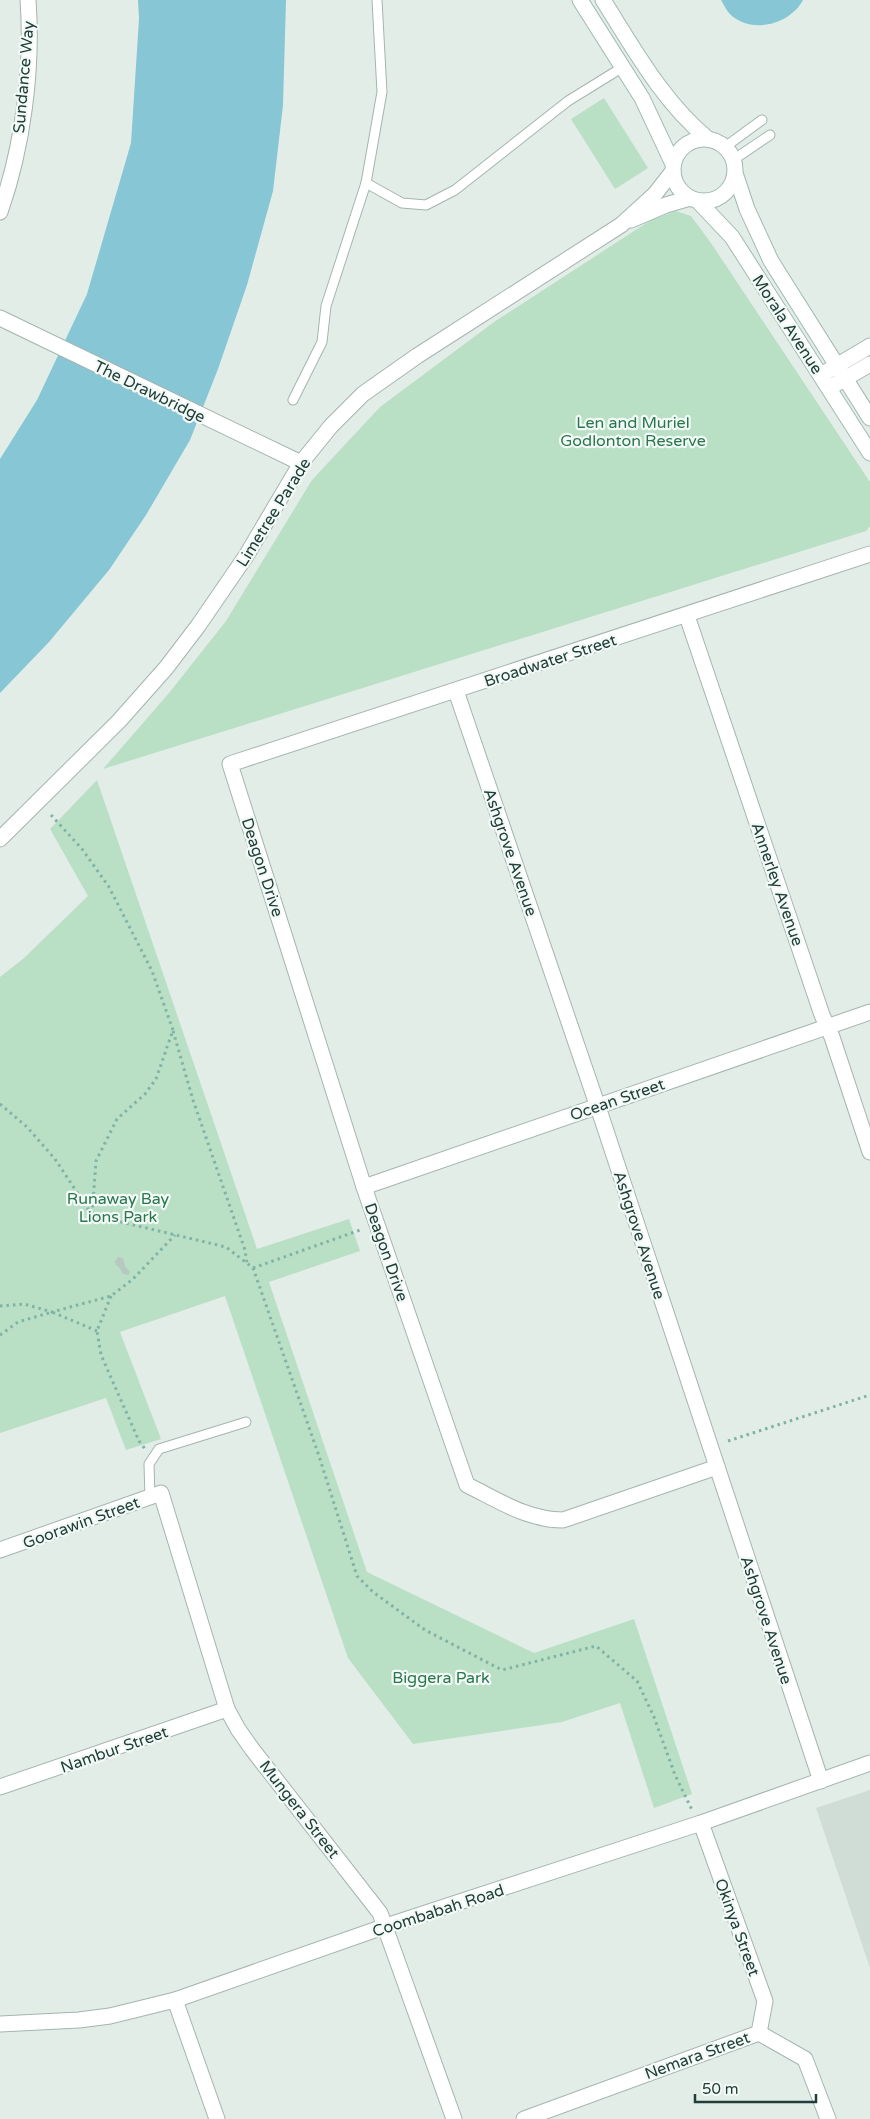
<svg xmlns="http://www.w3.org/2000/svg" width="870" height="2119" viewBox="0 0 870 2119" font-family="'Varela Round',sans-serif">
<rect width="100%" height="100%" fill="#e2ede8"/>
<!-- built -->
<path fill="#d0ddd7" d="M870 1790V1968L816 1808Z"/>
<!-- green -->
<g fill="#b9dfc5">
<path d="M604 98 648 168 615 189 571 119Z"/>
<path d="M676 211 691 216 711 243 870 482V526L866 531 103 769 169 693 226 621 312 480 380 407 494 322 651 220Z"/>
<path d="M97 780 257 1249 349 1219 360 1251 269 1282 367 1572 534 1653 634 1619 692 1794 654 1808 620 1703 562 1722 413 1744 348 1658 225 1296 120 1332 161 1439 126 1450 106 1398 0 1433V977L24 958 88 896 50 829Z"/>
</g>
<!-- water -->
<g fill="#86c6d5">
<path d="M138 0H286L283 105 273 191 247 285 218 369 190 440 146 515 109 570 49 642 0 693V459L37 400 87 294 131 143 139 19Z"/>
<path d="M721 0H803C790 24 754 34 732 16 727 12 724 5 721 0Z"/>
</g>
<!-- building -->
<path fill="#b7c8c1" d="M118 1257 123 1258 125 1266 130 1272 128 1275 123 1274 119 1267 116 1265 115 1261Z"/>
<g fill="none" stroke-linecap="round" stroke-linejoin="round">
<defs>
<g id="lane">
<path d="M725 147 762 120"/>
<path d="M733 160 770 135"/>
<path d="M366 183 382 92 377 0"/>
<path d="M293 400 322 342 326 306 366 183 402 203 426 205 455 190 568 101 623 67"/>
<path d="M150 1497 149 1464 159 1449 246 1422"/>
</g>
<g id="street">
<path d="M0 212C23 147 33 68 28 0"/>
<path d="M631 220 666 205 690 198"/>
<path d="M0 318 301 463"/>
<path d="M821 375 870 346"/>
<path d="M829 388 870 364"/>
<path d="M687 616 822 1015 832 1037 870 1152"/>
<path d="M456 691 601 1116 821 1781"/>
<path d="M0 839 119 721 166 668 198 626 246 556 301 463 331 426 363 394 417 356 621 225 655 194 673 171"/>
<path d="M364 1187 870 1012"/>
<path d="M717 1467 563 1520C527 1520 498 1500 467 1485L364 1187 230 764 870 554"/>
<path d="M0 1550 161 1493 227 1709 238 1729 252 1749 380 1913 454 2119"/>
<path d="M0 1787 227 1709"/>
<path d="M701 1823 765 2001 759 2033"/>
<path d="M175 2000 217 2119"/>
<path d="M0 2024 79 2020 110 2016 175 2000 386 1926 701 1823 870 1763"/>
<path d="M524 2119 759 2033 805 2059 828 2119"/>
</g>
<g id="secondary">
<path d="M580 0 642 98 673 164"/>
<path d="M603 0C634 49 663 102 708 139"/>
<circle cx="704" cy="170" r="31"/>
<path d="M735 173 747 209 771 261 870 418"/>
<path d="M698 201 732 237 870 453"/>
</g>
</defs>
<!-- lane casing -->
<use href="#lane" stroke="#a4b5b0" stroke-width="11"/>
<!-- street casing -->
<use href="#street" stroke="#a4b5b0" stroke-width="17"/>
<!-- secondary casing -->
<use href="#secondary" stroke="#9fb9b1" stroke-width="17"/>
<!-- path -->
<g stroke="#80b2a5" stroke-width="3" stroke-dasharray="2.5 4" stroke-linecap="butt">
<path d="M51 815 82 849 109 887 152 971 173 1030 156 1079 145 1094 117 1119 96 1161 92 1215 226 1247 253 1268 319 1456 357 1576 373 1592 425 1630 502 1670 596 1646 637 1681 654 1717 675 1775 692 1810"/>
<path d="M173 1031 193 1100 245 1250 247 1263"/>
<path d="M0 1104 27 1127 55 1159 92 1215"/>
<path d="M253 1268 363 1229"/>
<path d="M111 1296 97 1331 101 1355 139 1441 145 1449"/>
<path d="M0 1306 24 1304 52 1312 111 1296 133 1279 175 1235"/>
<path d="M0 1335 18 1322 52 1312 97 1331"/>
<path d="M728 1441 870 1395"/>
</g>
<!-- lane -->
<use href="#lane" stroke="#fff" stroke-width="9"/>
<!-- street -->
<use href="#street" stroke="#fff" stroke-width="15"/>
<!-- secondary -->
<use href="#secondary" stroke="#fff" stroke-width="15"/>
</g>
<g text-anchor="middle" stroke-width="4.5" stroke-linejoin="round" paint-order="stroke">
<!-- street labels -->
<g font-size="16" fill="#203f38" stroke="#f2f9f6">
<text transform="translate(23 77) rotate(-85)" y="6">Sundance Way</text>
<text transform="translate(788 324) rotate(57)" y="6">Morala Avenue</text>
<text transform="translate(150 391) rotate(26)" y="6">The Drawbridge</text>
<text transform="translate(273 512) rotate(-58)" y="6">Limetree Parade</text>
<text transform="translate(550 660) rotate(-18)" y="6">Broadwater Street</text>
<text transform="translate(511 852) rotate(71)" y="6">Ashgrove Avenue</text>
<text transform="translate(263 867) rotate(72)" y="6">Deagon Drive</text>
<text transform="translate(778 884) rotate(71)" y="6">Annerley Avenue</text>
<text transform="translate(617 1099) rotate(-19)" y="6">Ocean Street</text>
<text transform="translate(640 1235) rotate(72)" y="6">Ashgrove Avenue</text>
<text transform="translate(387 1252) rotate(71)" y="6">Deagon Drive</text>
<text transform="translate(81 1522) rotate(-20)" y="6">Goorawin Street</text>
<text transform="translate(767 1620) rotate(72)" y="6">Ashgrove Avenue</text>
<text transform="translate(114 1749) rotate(-19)" y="6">Nambur Street</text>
<text transform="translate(300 1809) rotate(52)" y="6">Mungera Street</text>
<text transform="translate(438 1910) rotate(-18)" y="6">Coombabah Road</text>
<text transform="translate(738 1927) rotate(70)" y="6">Okinya Street</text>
<text transform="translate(697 2055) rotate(-20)" y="6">Nemara Street</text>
</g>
<!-- park labels -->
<g font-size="16" fill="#28784b" stroke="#f2f9f6">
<text x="633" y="428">Len and Muriel<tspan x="633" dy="18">Godlonton Reserve</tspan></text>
<text x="118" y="1204">Runaway Bay<tspan x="118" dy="18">Lions Park</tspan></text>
<text x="441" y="1683">Biggera Park</text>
</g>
</g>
<!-- scale -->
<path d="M695 2094v8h121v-8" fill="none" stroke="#203f38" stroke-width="2.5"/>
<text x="702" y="2094" font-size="15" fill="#203f38" stroke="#f2f9f6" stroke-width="4" paint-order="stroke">50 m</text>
</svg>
